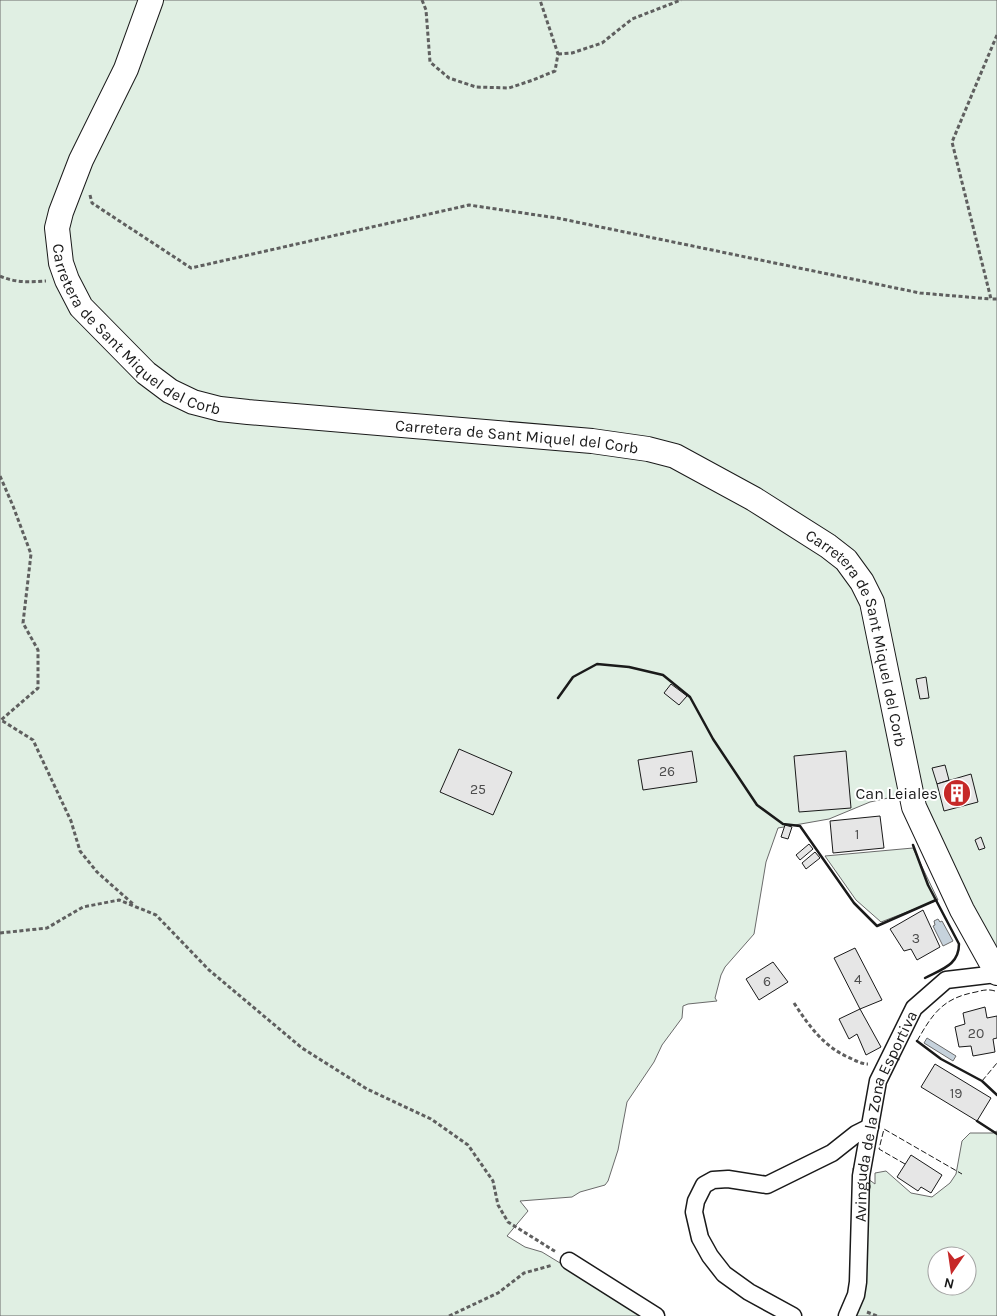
<svg xmlns="http://www.w3.org/2000/svg" width="997" height="1316" viewBox="0 0 997 1316" font-family="Karla,sans-serif">
<rect width="100%" height="100%" fill="#fff"/>
<!-- green -->
<g fill="#e0efe3" stroke="#6a6a6a" fill-rule="evenodd">
<path d="M0 0H997V968L906 794 870 802 829 819 778 828 766 862 754 934 725 967 721 975 715 998 717 1001 688 1004 683 1006 682 1018 662 1045 654 1062 627 1102 618 1150 608 1181 605 1185 580 1192 572 1197 520 1201 528 1211 507 1236 525 1247 542 1252 606 1291 652 1316H0Z"/>
<path d="M913 848 938 900 881 922 856 900 825 856Z"/>
<path d="M997 1131V1316H842L849 1300 856 1204 853 1168 875 1184V1173L886 1171 911 1193 932 1197 950 1183 956 1174 962 1141 970 1133H993ZM937 1256H967V1286H937Z"/>
</g>
<!-- water -->
<g fill="#c6d2dc" stroke="#6a6a6a">
<path d="M938 919 940 922 942 921 953 941 943 946 933 926 935 925 934 921Z"/>
<path d="M927 1038 956 1056 953 1061 924 1043Z"/>
</g>
<!-- building -->
<g fill="#e6e6e6" stroke="#1a1a1a">
<path d="M926 677 929 698 920 699 916 679Z"/>
<path d="M671 684 687 696 679 705 664 693Z"/>
<path d="M459 749 512 772 493 815 440 792Z"/>
<path d="M692 751 697 782 643 790 638 760Z"/>
<path d="M846 751 851 808 799 812 794 756Z"/>
<path d="M945 765 949 780 937 784 932 768Z"/>
<path d="M971 774 978 802 944 811 937 784Z"/>
<path d="M880 816 884 848 833 853 830 821Z"/>
<path d="M785 825 792 827 788 839 781 837Z"/>
<path d="M981 837 985 848 979 850 975 840Z"/>
<path d="M809 844 813 849 800 860 796 855Z"/>
<path d="M815 852 820 858 806 869 802 863Z"/>
<path d="M923 910 940 947 917 960 911 949 904 951 890 929Z"/>
<path d="M855 948 882 1000 860 1009 834 958Z"/>
<path d="M773 962 788 982 759 1000 746 979Z"/>
<path d="M985 1007 987 1018 997 1016V1038L993 1039 995 1052 973 1056 971 1046 959 1047 955 1027 965 1024 963 1013Z"/>
<path d="M860 1009 881 1047 866 1055 857 1034 849 1039 839 1019Z"/>
<path d="M935 1064 991 1098 977 1121 921 1087Z"/>
<path d="M911 1155 942 1175 931 1193 921 1187 918 1191 897 1177Z"/>
</g>
<g fill="none" stroke-linecap="round" stroke-linejoin="round">
<defs>
<g id="street">
<path d="M569 1261 656 1316"/>
<path d="M793 1316 749 1292 724 1274 710 1256 700 1238 694 1212 696 1201 704 1185 713 1180 728 1179 767 1185 832 1153 856 1134 870 1127"/>
<path id="s1" d="M847 1316 856 1295 858 1282 861 1176 878 1081 914 1008 946 980 997 974"/>
</g>
<g id="secondary">
<path id="s2" d="M151 0 126 69 81 160 61 212 57 228 61 263 67 280 81 307 146 373 170 391 193 402 220 409 248 412 592 441 648 449 675 456 754 499 828 546 846 560 862 582 872 602 914 807 962 910 997 973"/>
</g>
</defs>
<!-- street casing -->
<use href="#street" stroke="#1a1a1a" stroke-width="19"/>
<!-- secondary casing -->
<use href="#secondary" stroke="#1a1a1a" stroke-width="26"/>
<!-- path -->
<g stroke="#5f5f5f" stroke-width="3" stroke-dasharray="4 2.5" stroke-linecap="butt">
<path d="M422 0 426 10 430 62 449 78 476 87 509 88 533 80 555 71 558 54 540 0"/>
<path d="M997 35 952 142 991 299H997"/>
<path d="M558 54 572 53 602 43 632 19 681 0"/>
<path d="M90 195 92 203 191 268 469 205 557 218 920 293 991 299"/>
<path d="M0 276C15 283 30 282 46 281"/>
<path d="M0 476 13 506 31 554 23 623 38 650V688L1 720 33 740 71 821 80 851 97 872 133 904"/>
<path d="M0 933 47 928 83 907 119 900 156 915 209 970 302 1048 367 1089 431 1119 468 1145 493 1181 498 1205 508 1222 556 1252"/>
<path d="M794 1003C809 1026 824 1047 850 1058 856 1061 862 1064 868 1064"/>
<path d="M867 1312 877 1316"/>
<path d="M449 1316 498 1293 524 1273 553 1265"/>
</g>
<!-- street -->
<use href="#street" stroke="#fff" stroke-width="16"/>
<!-- secondary -->
<use href="#secondary" stroke="#fff" stroke-width="24"/>
<!-- fence -->
<g stroke="#1a1a1a" stroke-width="1" stroke-dasharray="6 2.5" stroke-linecap="butt">
<path d="M917 1041C933 1013 943 998 976 992 983 990 989 989 995 991"/>
<path d="M982 1081 997 1063"/>
<path d="M905 1164 879 1149 884 1129 962 1174"/>
</g>
<!-- wall -->
<g stroke="#1a1a1a" stroke-width="2.5">
<path d="M558 698 573 677 597 664 629 667 663 675 690 697 713 739 757 805 783 824 800 826 854 903 877 926 936 900"/>
<path d="M913 845 928 885 959 944C959 965 942 969 925 978"/>
<path d="M917 1041 941 1059 982 1081 997 1095"/>
<path d="M977 1121 997 1134"/>
</g>
</g>
<!-- icons -->
<defs>
<symbol id="building-disc" viewBox="-11 -11 22 22"><circle r="9.5" fill="#c62828" stroke="#fff"/><path d="M-4-6H4V6H1V3H-1V6H-4ZM-2.5-4.3h1.7v1.8h-1.7ZM.8-4.3h1.7v1.8H.8ZM-2.5-1h1.7V.8h-1.7ZM.8-1h1.7V.8H.8Z" fill="#fff"/></symbol>
</defs>
<g fill-rule="evenodd">
<use href="#building-disc" x="941" y="777" width="32" height="32"/>
</g>
<g text-anchor="middle" stroke-width="4" stroke-linejoin="round" paint-order="stroke">
<!-- number labels -->
<g font-size="14" fill="#4d4d4d">
<text x="667" y="776">26</text>
<text x="478" y="794">25</text>
<text x="857" y="839">1</text>
<text x="916" y="943">3</text>
<text x="858" y="984">4</text>
<text x="767" y="986">6</text>
<text x="976" y="1038">20</text>
<text x="956" y="1098">19</text>
</g>
<!-- street labels -->
<g font-size="16" fill="#1a1a1a" stroke="#fff">
<text dy="6" stroke="none"><textPath href="#s2" startOffset="385">Carretera de Sant Miquel del Corb</textPath></text>
<text dy="6" stroke="none"><textPath href="#s2" startOffset="805">Carretera de Sant Miquel del Corb</textPath></text>
<text dy="6" stroke="none"><textPath href="#s2" startOffset="1240">Carretera de Sant Miquel del Corb</textPath></text>
<text dy="6" stroke="none"><textPath href="#s1" startOffset="206">Avinguda de la Zona Esportiva</textPath></text>
</g>
<!-- poi labels -->
<g font-size="16" fill="#1a1a1a" stroke="#fff" text-anchor="end">
<text x="938" y="799">Can Leiales</text>
</g>
</g>
<!-- north arrow -->
<g transform="translate(952 1271) rotate(193)"><circle r="24" fill="#ffffff" stroke="#a3a3a3"/>
<path d="M0-4L9 19L0 12L-9 19Z" fill="#c62828"/>
<text y="-8" font-size="14" font-weight="bold" text-anchor="middle" fill="#1a1a1a">N</text>
</g>
</svg>
